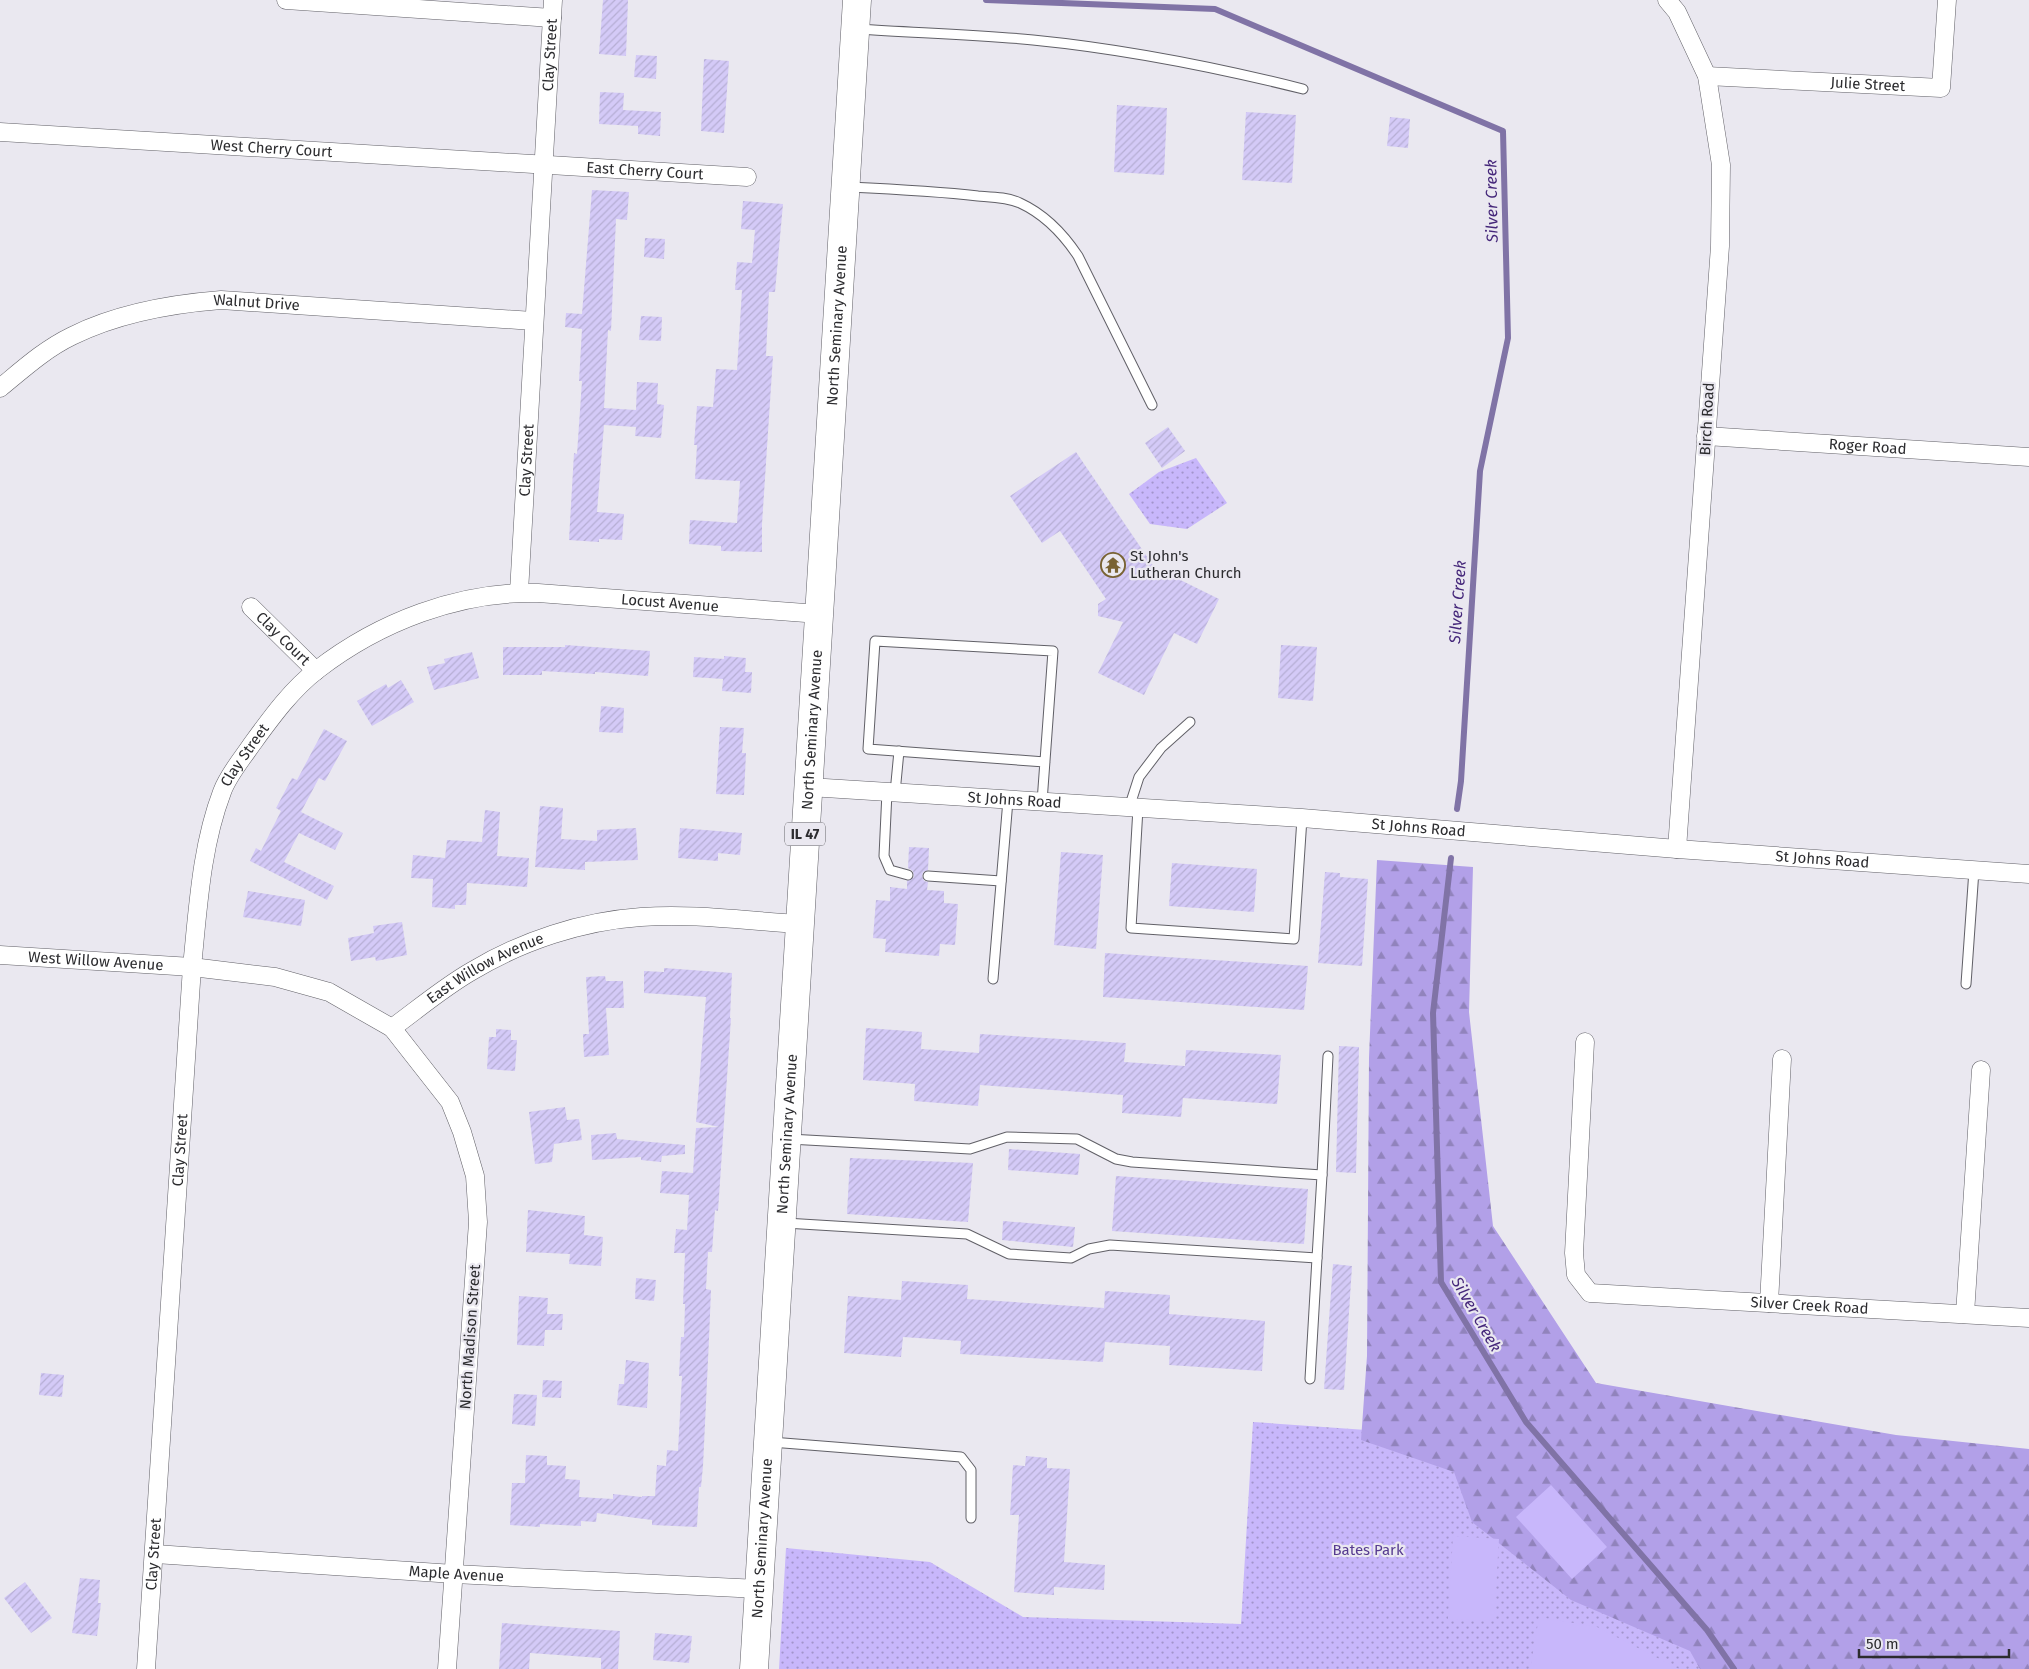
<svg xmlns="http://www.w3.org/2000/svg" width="2029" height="1669" viewBox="0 0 2029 1669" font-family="'Fira Sans',sans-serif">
<defs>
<pattern id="grass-dots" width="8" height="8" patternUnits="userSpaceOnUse" patternTransform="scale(1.25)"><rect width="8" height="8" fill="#c8b7fb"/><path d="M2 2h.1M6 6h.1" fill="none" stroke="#a395cc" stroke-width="1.8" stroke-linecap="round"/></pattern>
<pattern id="forest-firs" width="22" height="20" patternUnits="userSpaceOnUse" patternTransform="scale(1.25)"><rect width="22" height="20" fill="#b2a0e8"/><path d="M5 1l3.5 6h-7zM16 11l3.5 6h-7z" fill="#9183bc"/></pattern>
<pattern id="building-hatch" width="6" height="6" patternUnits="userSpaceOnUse" patternTransform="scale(1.25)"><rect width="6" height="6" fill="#d4caf7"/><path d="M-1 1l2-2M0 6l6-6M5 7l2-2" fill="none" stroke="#b6aed4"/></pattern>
</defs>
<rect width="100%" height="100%" fill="#eae8f0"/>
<!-- grass -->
<g fill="url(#grass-dots)">
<path d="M1196 458 1227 503 1187 529 1150 524 1129 494 1159 472Z"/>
<path d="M1253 1422 1452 1436 2029 1669H779L786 1548 930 1562 1023 1617 1241 1624Z"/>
</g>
<!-- forest -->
<path fill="url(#forest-firs)" d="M1377 860 1473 867 1469 1012 1493 1226 1596 1383 1896 1435 2029 1449V1669H1700L1690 1651 1571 1600 1472 1522 1454 1472 1361 1440 1367 1356 1369 1058Z"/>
<!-- pitch -->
<g fill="#c8b7fb">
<path d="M1551 1485 1607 1547 1572 1579 1516 1517Z"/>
<path d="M1453 1536 1499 1539 1494 1621 1448 1619Z"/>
<path d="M1539 1617 1597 1627 1679 1669H1530Z"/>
</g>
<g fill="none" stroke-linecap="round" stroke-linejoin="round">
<!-- stream -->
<g stroke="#8073a6" stroke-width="6">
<path d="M986 0 1215 9 1503 131 1508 338 1480 471 1461 781 1457 809"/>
<path d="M1451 858 1433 1013 1441 1282 1526 1422 1707 1630 1734 1669"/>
</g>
</g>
<!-- building -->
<g fill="url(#building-hatch)">
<path d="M603 0H628L626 56 599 54Z"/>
<path d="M636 55 657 56 656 79 634 77Z"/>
<path d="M704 59 729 61 724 133 701 131Z"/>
<path d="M600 92 624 93 623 110 661 112 660 136 638 134V126L599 124Z"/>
<path d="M1117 105 1167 108 1164 175 1114 172Z"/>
<path d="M1246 112 1296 115 1292 183 1242 180Z"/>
<path d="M1390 117 1410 119 1408 148 1387 146Z"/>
<path d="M592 190 629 192 627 220 616 219 611 331 608 330 604 408 636 410 637 382 658 383 657 404 664 405 661 438 635 436 636 427 604 425 597 512 624 514 622 540 599 539V542L569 540 574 453 577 454 582 381H579L582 329 565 327 566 313 582 314Z"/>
<path d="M743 201 783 204 775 292H769L766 356H773L762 524V552L721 551V546L689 544 690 520 737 523 740 481 695 479 697 445H694L697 406 713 407 716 369 737 370 742 290H735L737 262 752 263 755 230 741 229Z"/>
<path d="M645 238 665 239 664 259 644 257Z"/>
<path d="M641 316 662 317 661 341 639 340Z"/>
<path d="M1168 427 1185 451 1162 468 1145 443Z"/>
<path d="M1076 452 1154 567 1219 599 1197 644 1174 633 1144 695 1098 673 1123 622 1098 616V604L1106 599 1060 531 1042 543 1010 496Z"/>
<path d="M565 645 650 651 648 676 595 672V674L542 671V675H503V647H565Z"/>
<path d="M1281 645 1317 647 1313 701 1278 698Z"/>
<path d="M472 652 479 678 434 690 427 667 445 663 444 659Z"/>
<path d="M724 656 746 658 745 672H752L751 693 722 691 723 679 693 677 694 657 724 659Z"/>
<path d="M401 680 414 702 372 726 357 701 386 684 388 688Z"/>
<path d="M601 706 624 708 623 733 599 732Z"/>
<path d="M720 727 744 728 742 753H746L744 795 716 794Z"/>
<path d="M324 729 347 741 325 781 319 778 301 812 343 833 335 850 299 833 284 862 334 886 327 900 250 861 256 848 261 851 281 811 276 808 292 778 297 780Z"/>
<path d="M540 806 563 808 561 839 597 841V830L636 828 638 860 585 862V870L535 867Z"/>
<path d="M485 810 500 812 497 856 529 858 527 887 467 883 466 905H455V909L432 907 433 879 411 878 413 855 445 858 447 840 482 842Z"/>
<path d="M680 828 742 833 740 855 718 853V861L678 858Z"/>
<path d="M909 847 929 848 928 870 923 872 922 876 924 881 928 882 927 890 944 891V903L958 904 955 945 940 944 939 956 885 952 886 939 873 938 876 900 890 901V887L907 889V881L914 877 913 871 908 868Z"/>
<path d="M1061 852 1103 855 1096 949 1054 945Z"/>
<path d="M1172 863 1257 869 1254 912 1169 906Z"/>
<path d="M1325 872 1340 873V877L1368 879 1362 966 1318 963Z"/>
<path d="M248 891 305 900 301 926 243 917Z"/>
<path d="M402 922 407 955 376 961 375 957 351 961 348 938 374 933 373 926Z"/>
<path d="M1105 953 1308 966 1304 1010 1103 997Z"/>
<path d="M664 968 732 973 730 1018H731L718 1211 715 1210 712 1252H708L706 1289 711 1290 709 1339 703 1466 701 1487H699L697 1527 652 1525V1520L597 1513 596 1522 581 1521V1526L540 1524V1527L510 1525 512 1483H525L526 1455 547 1456V1465L566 1466 565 1479 580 1480 579 1497 613 1499V1494L642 1497V1496H655L657 1465 666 1466 667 1450 678 1451 682 1376H679L681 1337H684L685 1304H683L685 1253H674L676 1229 687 1230 689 1195 660 1193 662 1171 693 1173 696 1128 719 1127 696 1122 706 997 644 993V971L664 972Z"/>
<path d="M605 976 606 981H623L624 1008H606L609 1055 584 1057 583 1034H589L586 977Z"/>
<path d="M866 1028 922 1032 921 1049 979 1053 980 1034 1126 1043 1124 1062 1185 1066 1186 1050 1281 1055 1277 1104 1183 1098 1181 1117 1122 1113 1123 1095 980 1085 978 1106 914 1101 915 1084 863 1080Z"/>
<path d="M496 1029 511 1030V1040H517L515 1071 487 1069 489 1037H496Z"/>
<path d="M1339 1046 1359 1047 1356 1173 1336 1172Z"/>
<path d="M565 1107 567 1120 579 1119 582 1140 554 1144 552 1162 535 1164 529 1112Z"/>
<path d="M616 1133 617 1139 685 1145V1154L662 1156 661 1162 641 1160V1157L592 1160 591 1135Z"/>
<path d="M1009 1149 1080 1154 1078 1175 1008 1170Z"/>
<path d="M850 1158 973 1163 968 1222 847 1214Z"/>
<path d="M1116 1176 1308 1189 1304 1244 1112 1231Z"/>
<path d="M528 1210 585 1216 584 1235 603 1237 601 1266 569 1264 570 1254 526 1252Z"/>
<path d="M1003 1221 1075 1227 1073 1247 1002 1240Z"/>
<path d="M1333 1264 1352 1266 1344 1390 1324 1389Z"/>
<path d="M636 1278 656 1280 654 1301 635 1299Z"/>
<path d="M902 1281 968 1285 967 1299 1104 1308 1105 1291 1170 1295 1169 1314 1265 1321 1262 1371 1169 1365 1170 1346 1105 1342 1103 1362 960 1354 961 1341 903 1337 901 1357 844 1353 848 1296 901 1300Z"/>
<path d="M519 1296 548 1298 547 1314H563L562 1330H545L544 1346 517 1345Z"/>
<path d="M626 1360 649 1363 647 1408 617 1405 619 1384H624Z"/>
<path d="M41 1373 64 1375 62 1397 39 1395Z"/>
<path d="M543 1380 562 1381 561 1398 542 1397Z"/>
<path d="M514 1394 537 1395 535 1426 512 1424Z"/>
<path d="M1026 1456 1047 1458V1468L1070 1469 1064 1562 1105 1565 1104 1590 1054 1587V1595L1014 1592 1019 1515H1010L1013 1465 1025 1466Z"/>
<path d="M80 1578 100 1580 98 1603H101L97 1636 72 1633Z"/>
<path d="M25 1582 52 1618 31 1633 4 1598Z"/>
<path d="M502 1623 620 1631 618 1669H601V1658L530 1653 529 1669H499Z"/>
<path d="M655 1633 692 1636 689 1663 653 1660Z"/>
</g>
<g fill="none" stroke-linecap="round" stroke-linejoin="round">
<defs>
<g id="lane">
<path d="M858 29C916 33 975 34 1033 40 1124 49 1215 67 1303 89"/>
<path d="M849 187C892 189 935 191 978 196 992 197 1007 197 1020 203 1044 214 1064 235 1078 256L1152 405"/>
<path d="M887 792 884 856 890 870 908 875"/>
<path d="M895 793 899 751"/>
<path d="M1042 802 1053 651 875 641 868 749 1045 762"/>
<path d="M1129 808 1139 777 1161 748 1190 722"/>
<path d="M1138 808 1131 928 1294 939 1302 818"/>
<path d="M928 876 1001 881"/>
<path d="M993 979 1008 800"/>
<path d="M1966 984 1974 870"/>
<path d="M1322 1175 1328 1056"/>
<path d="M785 1223 967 1234 1009 1254 1071 1258 1089 1249 1110 1245 1317 1258 1322 1175 1132 1162 1116 1159 1077 1139 1007 1137 970 1149 789 1139"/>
<path d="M1310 1379 1317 1258"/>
<path d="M771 1442 961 1457 971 1470V1518"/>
</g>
<g id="street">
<path d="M286 0 552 18"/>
<path d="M1667 0 1677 12 1707 76 1721 165 1720 246 1677 849"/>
<path id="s1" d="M1707 76 1941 88 1947 0"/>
<path id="s2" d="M0 132 747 177"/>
<path id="s3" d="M0 388C23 369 45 349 72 336 118 313 170 304 221 300L533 321"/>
<path id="s4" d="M1706 436 2029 457"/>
<path id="s5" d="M519 592 553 0"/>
<path id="s6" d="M251 607 316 671"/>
<path id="s7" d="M809 787 1302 818 1677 849 2029 874"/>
<path id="s8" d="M0 955 192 967 275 977 329 992 392 1028C418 1009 444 987 472 971 522 941 582 921 641 917 693 913 747 921 800 924"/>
<path d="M392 1028 450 1102 462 1132 475 1176 478 1222 447 1669"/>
<path id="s9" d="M1585 1042 1574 1253 1576 1275 1590 1293 2029 1318"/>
<path d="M1769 1303 1782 1059"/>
<path d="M1965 1314 1981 1070"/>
<path id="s10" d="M155 1554 454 1574 759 1589"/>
<path id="s11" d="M146 1669 192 967C198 909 201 847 222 792 228 775 242 759 252 744 271 718 291 690 317 670 379 622 459 591 538 593L819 614"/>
</g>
<g id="primary">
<path id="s12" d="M754 1669 857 0"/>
</g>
</defs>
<!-- lane casing -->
<use href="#lane" stroke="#616067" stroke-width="11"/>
<!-- street casing -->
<use href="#street" stroke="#616067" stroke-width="19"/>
<!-- primary casing -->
<use href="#primary" stroke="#616067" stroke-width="29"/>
<!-- lane -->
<use href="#lane" stroke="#fff" stroke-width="9"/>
<!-- street -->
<use href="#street" stroke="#fff" stroke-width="18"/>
<!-- primary -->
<use href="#primary" stroke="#fff" stroke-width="28"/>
</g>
<!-- icons -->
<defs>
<symbol id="temple-ring" viewBox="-11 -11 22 22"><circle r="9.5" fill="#eae8f0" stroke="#796333" stroke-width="1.5"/><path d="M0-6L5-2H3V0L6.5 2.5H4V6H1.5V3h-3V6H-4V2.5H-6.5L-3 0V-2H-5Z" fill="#796333"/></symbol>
</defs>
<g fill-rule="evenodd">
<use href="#temple-ring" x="1099" y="551" width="28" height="28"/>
</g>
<g text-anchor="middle" stroke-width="4.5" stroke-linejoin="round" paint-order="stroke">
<!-- shield labels -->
<rect fill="#eae8f0" stroke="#656469" stroke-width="1" x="785" y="822.5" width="40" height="23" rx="4"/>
<g font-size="14" font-weight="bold" fill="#2c2c2f">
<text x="805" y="839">IL 47</text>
</g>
<!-- street labels -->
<g font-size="15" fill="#2c2c2f" stroke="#eae8f0">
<text dy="5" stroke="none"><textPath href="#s5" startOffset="538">Clay Street</textPath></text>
<text dy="5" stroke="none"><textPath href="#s1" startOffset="161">Julie Street</textPath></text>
<text dy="5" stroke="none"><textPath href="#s2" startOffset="272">West Cherry Court</textPath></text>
<text dy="5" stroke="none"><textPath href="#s2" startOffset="646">East Cherry Court</textPath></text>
<text dy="5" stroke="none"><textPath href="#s3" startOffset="279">Walnut Drive</textPath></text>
<text dy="5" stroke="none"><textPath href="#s12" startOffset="1346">North Seminary Avenue</textPath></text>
<text transform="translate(1707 419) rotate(-87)" y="5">Birch Road</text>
<text dy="5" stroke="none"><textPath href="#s4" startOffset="162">Roger Road</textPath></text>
<text dy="5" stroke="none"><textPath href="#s5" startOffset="132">Clay Street</textPath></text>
<text dy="5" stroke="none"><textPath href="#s11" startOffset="1408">Locust Avenue</textPath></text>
<text dy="5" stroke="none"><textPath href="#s6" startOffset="45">Clay Court</textPath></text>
<text dy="5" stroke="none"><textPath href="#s12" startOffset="941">North Seminary Avenue</textPath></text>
<text dy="5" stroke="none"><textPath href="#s11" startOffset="925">Clay Street</textPath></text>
<text dy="5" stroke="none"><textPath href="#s7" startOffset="206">St Johns Road</textPath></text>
<text dy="5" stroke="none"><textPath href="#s7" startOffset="611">St Johns Road</textPath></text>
<text dy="5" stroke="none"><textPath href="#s7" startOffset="1016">St Johns Road</textPath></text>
<text dy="5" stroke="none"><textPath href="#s8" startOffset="96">West Willow Avenue</textPath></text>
<text dy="5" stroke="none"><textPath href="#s8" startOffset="516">East Willow Avenue</textPath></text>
<text dy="5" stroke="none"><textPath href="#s12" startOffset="536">North Seminary Avenue</textPath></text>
<text dy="5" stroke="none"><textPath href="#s11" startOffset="520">Clay Street</textPath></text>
<text dy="5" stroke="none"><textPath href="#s9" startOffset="476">Silver Creek Road</textPath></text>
<text transform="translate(470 1337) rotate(-86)" y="5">North Madison Street</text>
<text dy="5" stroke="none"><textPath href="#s12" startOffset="131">North Seminary Avenue</textPath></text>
<text dy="5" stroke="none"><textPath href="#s11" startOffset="115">Clay Street</textPath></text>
<text dy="5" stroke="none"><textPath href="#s10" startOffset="302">Maple Avenue</textPath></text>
</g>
<!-- poi labels -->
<g font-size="15" fill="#2c2c2f" stroke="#eae8f0" text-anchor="start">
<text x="1130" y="561">St John's<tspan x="1130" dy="17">Lutheran Church</tspan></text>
</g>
<!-- park labels -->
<g font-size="15" fill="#573b90" stroke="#eae8f0">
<text x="1368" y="1555">Bates Park</text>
</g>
<!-- water labels -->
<g font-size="16" font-style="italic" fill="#45277a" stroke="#eae8f0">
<text transform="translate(1491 201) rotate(-91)" y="6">Silver Creek</text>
<text transform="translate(1457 602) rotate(-86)" y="6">Silver Creek</text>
<text transform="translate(1477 1314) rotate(60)" y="6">Silver Creek</text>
</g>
</g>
<!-- scale -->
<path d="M1859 1649v8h150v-8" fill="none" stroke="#2c2c2f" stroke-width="2.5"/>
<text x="1866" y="1649" font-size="15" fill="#2c2c2f" stroke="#eae8f0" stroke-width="4" paint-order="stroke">50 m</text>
</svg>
